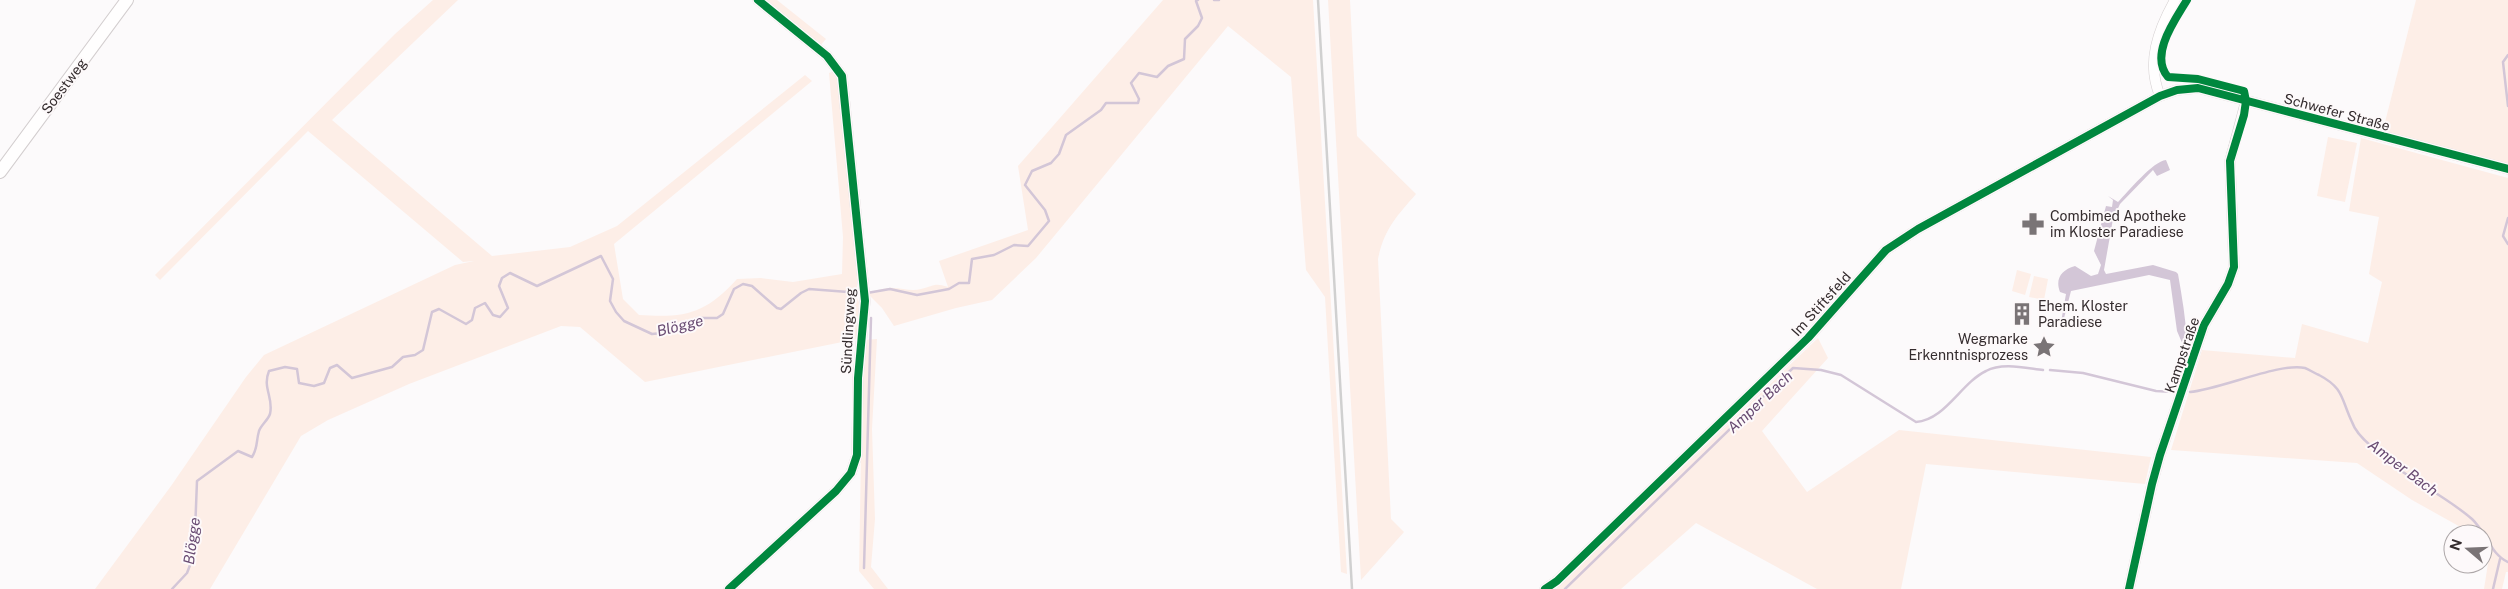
<svg xmlns="http://www.w3.org/2000/svg" width="2508" height="589" viewBox="0 0 2508 589" font-family="'Public Sans',sans-serif">
<rect width="100%" height="100%" fill="#fcfafb"/>
<!-- green -->
<g fill="#fdeee7">
<path d="M433 0H458L332 120 492 256 570 247 617 226 805 75 812 81 614 244 623 299 639 315C686 318 705 314 737 279L761 278 793 282 842 274 843 237 829 73 837 70 857 241V298L859 302 857 339 645 382 580 327 561 326 409 384 328 420 301 436 210 589H95L171 486 246 377 264 355 455 265 474 261 463 262 308 131 160 280 155 275 395 34Z"/>
<path d="M761 0H777L826 39 819 47Z"/>
<path d="M1163 0H1313L1347 574 1341 572 1325 297 1306 270 1291 77 1228 26 1036 258 992 300 956 308 894 326 882 308 866 292C875 292 886 287 893 288 902 288 912 292 921 289 934 286 934 282 948 287L939 261 1028 230 1018 166Z"/>
<path d="M1328 0H1350L1357 136 1416 194C1397 216 1384 229 1378 259L1391 519 1404 532 1361 580Z"/>
<path d="M2416 0H2508V165L2382 134Z"/>
<path d="M2328 137 2357 143 2345 202 2317 196Z"/>
<path d="M2361 138 2508 178V572H2506L2502 589H2484L2489 557 2483 545V534H2473L2412 500 2357 463 2171 450 2202 350 2295 358 2302 324 2368 343 2382 282 2369 274 2379 217 2349 211Z"/>
<path d="M2017 270 2031 274 2025 295 2012 291Z"/>
<path d="M2034 276 2048 279 2044 300 2029 297Z"/>
<path d="M1818 338 1828 358 1762 431 1807 492 1899 430 2151 457 2145 484 1926 464 1901 589H1817L1696 523 1621 589H1556Z"/>
<path d="M877 339 872 429 875 519 871 567 888 589H874L859 571 863 340Z"/>
</g>
<!-- water -->
<path fill="#d3c6d7" d="M2166 160 2170 170 2157 176 2153 170 2120 204 2113 219 2104 270 2106 274 2153 265 2176 272 2178 274C2182 297 2186 320 2187 343L2183 345 2177 331 2170 280 2149 275 2071 291 2063 322H2061L2066 294 2060 292C2055 279 2061 270 2075 266L2091 276 2098 274 2101 265 2094 251 2106 206 2112 207 2113 200 2108 196 2118 202C2128 192 2153 161 2166 160Z"/>
<g fill="none" stroke-linecap="round" stroke-linejoin="round">
<!-- stream -->
<g stroke="#d3c6d7" stroke-width="2.5">
<path d="M1214 0H1219"/>
<path d="M2508 55 2503 62 2508 106"/>
<path d="M2508 218 2503 236 2508 244"/>
<path d="M867 293 890 289 917 295 949 289 959 283H969L972 259 994 255 1014 245 1028 246 1049 221 1045 210 1025 185 1032 171 1051 163 1059 154 1066 135 1101 110 1106 103H1138L1139 99 1131 83 1139 73 1157 77 1168 66 1184 59 1185 39 1198 26 1202 18 1196 1 1198 0"/>
<path d="M2050 370 2083 373 2156 391 2173 392"/>
<path d="M2190 392C2221 389 2281 362 2305 368 2310 370 2314 373 2319 375 2344 388 2341 399 2352 422 2355 431 2364 440 2371 446 2400 476 2441 492 2472 519 2486 532 2491 555 2508 562"/>
<path d="M864 568 871 318"/>
<path d="M172 589 187 573 192 560 188 544 195 532 197 481 238 451 252 457C258 448 256 441 259 431 261 425 268 420 270 414 274 398 262 388 269 371L285 367 297 369 299 383 314 386 324 383 330 368 337 365 352 378 392 367 403 357 415 355 423 350 432 312 439 309 466 324 472 320 475 308 485 303 493 315 500 317 508 308 499 286 502 278 510 273 537 286 601 256 613 279 610 301 616 312 624 321 652 334 662 333 698 318H717L723 314 734 289 743 284 752 286 777 308 781 309 801 293 809 289 861 293"/>
<path d="M1565 589 1793 368 1821 370 1841 375 1916 422C1945 420 1961 383 1986 371 2002 362 2026 368 2043 370"/>
<path d="M2493 589 2500 559"/>
</g>
<defs>
<g id="minor">
<path d="M2160 96C2146 63 2158 30 2175 0"/>
<path d="M729 589 836 491 851 473 857 455 858 378 865 301 842 76 827 56 758 0"/>
<path d="M1545 589 1557 581 1808 338 1886 250 1918 229 2160 96 2177 90 2198 88 2508 169"/>
<path d="M2129 589 2152 484 2160 455 2204 325 2228 284 2234 267 2230 161 2246 101"/>
</g>
<path id="major" d="M0 172 127 0"/>
</defs>
<!-- minor casing -->
<use href="#minor" stroke="#d3cecf" stroke-width="11"/>
<!-- major casing -->
<use href="#major" stroke="#d3cecf" stroke-width="14"/>
<!-- minor -->
<use href="#minor" stroke="#fffefe" stroke-width="10"/>
<!-- major -->
<use href="#major" stroke="#fffefe" stroke-width="12"/>
<!-- rail -->
<path stroke="#d0d0d0" stroke-width="2.5" d="M1318 0 1352 589"/>
<defs>
<g id="cycleway">
<path d="M729 589 836 491 851 473 857 455 858 378 865 301 842 76 827 56 758 0"/>
<path d="M1545 589 1557 581 1808 338 1886 250 1918 229 2160 96 2177 90 2198 88 2508 169"/>
<path d="M2129 589 2152 484 2160 455 2204 325 2228 284 2234 267 2230 161 2244 115 2246 101 2244 91 2198 79 2168 77C2149 55 2175 20 2187 0"/>
</g>
</defs>
<!-- cycleway casing -->
<use href="#cycleway" stroke="#fdf9fa" stroke-width="11"/>
<!-- cycleway -->
<use href="#cycleway" stroke="#00873e" stroke-width="8"/>
</g>
<!-- icons -->
<defs>
<symbol id="pharmacy-bare" viewBox="-9 -9 18 18"><path d="M-2-6h4v4h4v4h-4v4h-4v-4h-4v-4h4Z" fill="#7a7476" stroke="#fdf9fa" stroke-width="2.5" paint-order="stroke"/></symbol>
<symbol id="building-bare" viewBox="-9 -9 18 18"><path d="M-4-6H4V6H1V3H-1V6H-4ZM-2.5-4.3h1.7v1.8h-1.7ZM.8-4.3h1.7v1.8H.8ZM-2.5-1h1.7V.8h-1.7ZM.8-1h1.7V.8H.8Z" fill="#7a7476" stroke="#fdf9fa" stroke-width="2.5" paint-order="stroke"/></symbol>
<symbol id="sight-bare" viewBox="-9 -9 18 18"><path d="M0-6L1.8-2.2L6-1.7L2.9 1.2L3.7 5.4L0 3.3L-3.7 5.4L-2.9 1.2L-6-1.7L-1.8-2.2Z" fill="#7a7476" stroke="#fdf9fa" stroke-width="2.5" paint-order="stroke"/></symbol>
</defs>
<g fill-rule="evenodd">
<use href="#pharmacy-bare" x="2017" y="208" width="32" height="32"/>
<use href="#building-bare" x="2006" y="298" width="32" height="32"/>
<use href="#sight-bare" x="2028" y="331" width="32" height="32"/>
</g>
<g text-anchor="middle" stroke-width="4" stroke-linejoin="round" paint-order="stroke">
<!-- street labels -->
<g font-size="14" fill="#342c2e" stroke="#fdf9fa">
<text transform="translate(64 86) rotate(-53)" y="5">Soestweg</text>
<text transform="translate(2337 112) rotate(15)" y="5">Schwefer Straße</text>
<text transform="translate(1821 304) rotate(-48)" y="5">Im Stiftsfeld</text>
<text transform="translate(848 331) rotate(-87)" y="5">Sündlingweg</text>
<text transform="translate(2182 355) rotate(-71)" y="5">Kampstraße</text>
</g>
<!-- poi labels -->
<g font-size="14" fill="#342c2e" stroke="#fdf9fa" text-anchor="start">
<text x="2050" y="221">Combimed Apotheke<tspan x="2050" dy="16">im Kloster Paradiese</tspan></text>
<text x="2038" y="311">Ehem. Kloster<tspan x="2038" dy="16">Paradiese</tspan></text>
<text x="2028" y="344" text-anchor="end">Wegmarke<tspan x="2028" dy="16">Erkenntnisprozess</tspan></text>
</g>
<!-- water labels -->
<g font-size="15" font-style="italic" fill="#684b72" stroke="#fdf9fa">
<text transform="translate(680 326) rotate(-14)" y="5">Blögge</text>
<text transform="translate(1760 402) rotate(-43)" y="5">Amper Bach</text>
<text transform="translate(2403 468) rotate(37)" y="5">Amper Bach</text>
<text transform="translate(192 541) rotate(-82)" y="5">Blögge</text>
</g>
</g>
<!-- north arrow -->
<g transform="translate(2468 549) rotate(289)"><circle r="24" fill="#fdf9fa" stroke="#ada7a8"/>
<path d="M0-4L9 19L0 12L-9 19Z" fill="#7a7476"/>
<text y="-8" font-size="14" font-weight="bold" text-anchor="middle" fill="#342c2e">N</text>
</g>
</svg>
